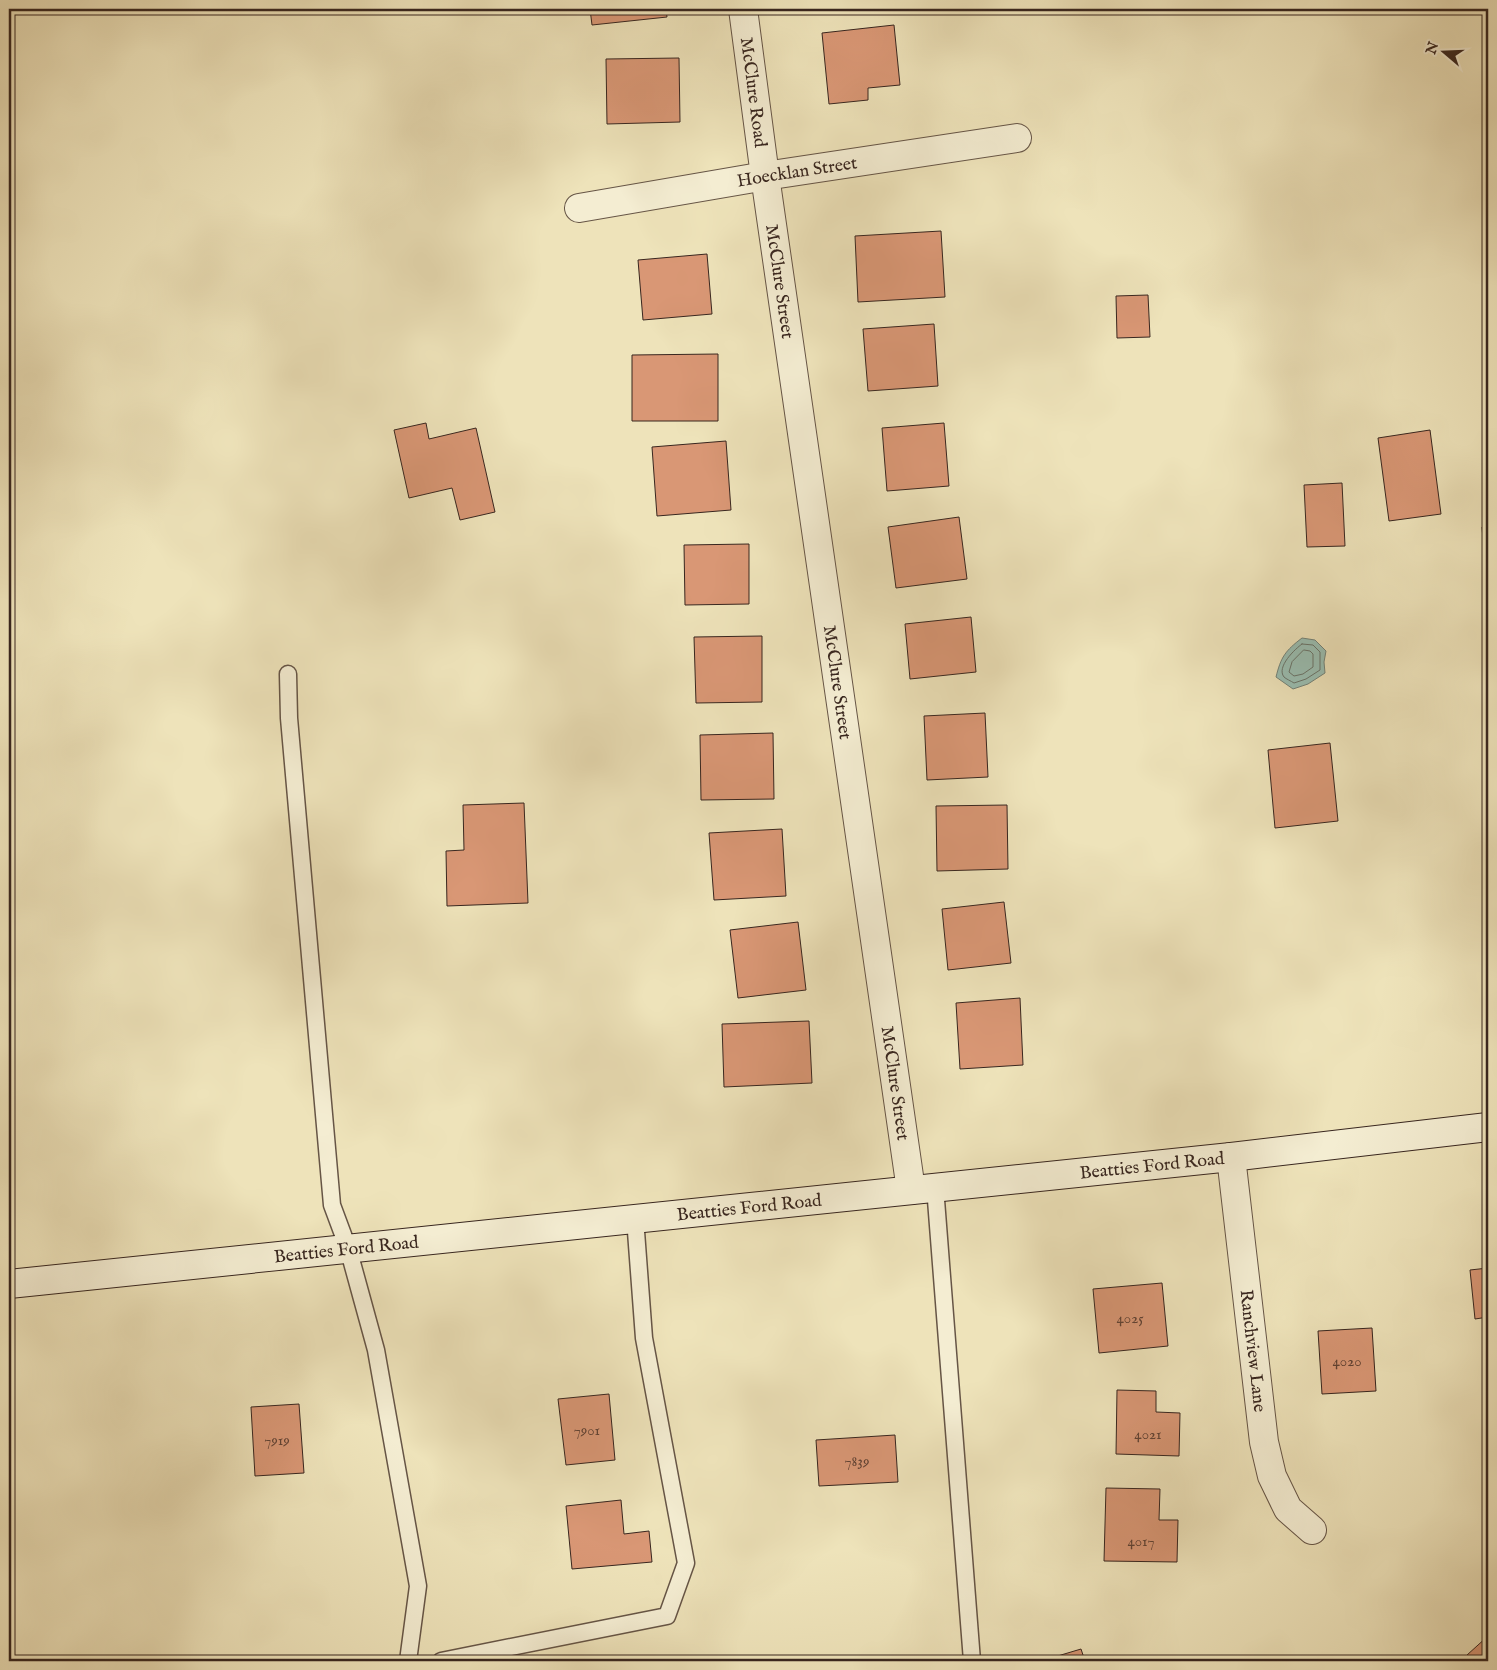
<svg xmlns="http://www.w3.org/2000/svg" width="1497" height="1670" viewBox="0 0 1497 1670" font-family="'IM FELL English',serif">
<rect width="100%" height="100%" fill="#eee3ba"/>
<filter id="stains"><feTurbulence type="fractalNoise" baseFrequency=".004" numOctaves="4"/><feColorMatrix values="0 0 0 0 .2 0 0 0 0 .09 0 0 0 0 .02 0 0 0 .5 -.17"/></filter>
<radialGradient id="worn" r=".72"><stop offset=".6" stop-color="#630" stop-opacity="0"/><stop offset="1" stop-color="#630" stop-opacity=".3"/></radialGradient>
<!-- water -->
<path fill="#99beb2" stroke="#728177" d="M1302 638 1315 640 1326 651 1324 662 1325 673 1308 684 1293 689 1276 677C1281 657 1285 651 1302 638Z"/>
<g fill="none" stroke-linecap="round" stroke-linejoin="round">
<!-- shore -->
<g stroke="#687268" stroke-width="1">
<path d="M1302 644 1313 645 1320 652V670L1306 679 1294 683C1291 681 1286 679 1284 677 1276 667 1295 649 1302 644Z"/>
<path d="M1304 650 1310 651 1313 654V667L1303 674 1294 676 1289 672 1292 662Z"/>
</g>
</g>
<!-- building -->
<g fill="#d99775" stroke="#38261f">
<path d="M590 9H666L667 17 592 25Z"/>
<path d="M894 25 900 85 868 88V100L829 104 822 33Z"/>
<path d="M679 58 680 122 607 124 606 59Z"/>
<path d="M941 231 945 297 858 302 855 236Z"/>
<path d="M707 254 712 314 643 320 638 260Z"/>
<path d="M1148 295 1150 337 1117 338 1116 296Z"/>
<path d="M934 324 938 386 868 391 863 329Z"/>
<path d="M718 354V421H632V355Z"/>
<path d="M426 423 429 439 476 428 495 512 460 520 452 488 409 498 394 430Z"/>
<path d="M944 423 949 486 887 491 882 428Z"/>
<path d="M1430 430 1441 514 1389 521 1378 438Z"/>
<path d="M726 441 731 510 657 516 652 447Z"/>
<path d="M1342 483 1345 546 1307 547 1304 485Z"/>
<path d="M959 517 967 579 896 588 888 527Z"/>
<path d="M1482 527H1488V576H1486Z"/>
<path d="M749 544V604L685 605 684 545Z"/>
<path d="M971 617 976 672 910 679 905 624Z"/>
<path d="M762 636V702L696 703 694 637Z"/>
<path d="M985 713 988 777 927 780 924 716Z"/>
<path d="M773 733 774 799 701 800 700 735Z"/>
<path d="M1330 743 1338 821 1275 828 1268 750Z"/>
<path d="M524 803 528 903 447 906 446 851 464 850 463 805Z"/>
<path d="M1007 805 1008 869 937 871 936 806Z"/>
<path d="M782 829 786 896 714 900 709 833Z"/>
<path d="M1004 902 1011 963 948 970 942 909Z"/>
<path d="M798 922 806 990 738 998 730 930Z"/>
<path d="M1020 998 1023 1065 960 1069 956 1003Z"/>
<path d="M809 1021 812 1083 724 1087 722 1024Z"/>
<path d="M1488 1268V1317L1475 1319 1470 1270Z"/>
<path d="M1162 1283 1168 1346 1099 1353 1093 1289Z"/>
<path d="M1372 1328 1376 1391 1322 1394 1318 1331Z"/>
<path d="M1117 1390 1156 1391V1412L1180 1413 1179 1456 1116 1454Z"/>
<path d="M609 1394 615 1460 566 1465 558 1399Z"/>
<path d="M299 1404 304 1473 255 1476 251 1407Z"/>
<path d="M895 1435 898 1482 819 1486 816 1440Z"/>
<path d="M1106 1488 1160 1489 1159 1520H1178L1177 1562 1104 1561Z"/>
<path d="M621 1500 624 1534 649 1531 652 1562 572 1569 566 1506Z"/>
<path d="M1488 1636V1661H1472L1467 1655Z"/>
<path d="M1081 1649 1085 1661H1041Z"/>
</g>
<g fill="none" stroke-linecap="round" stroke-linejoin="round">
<defs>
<g id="service">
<path d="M288 674 289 718 332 1205 348 1248 376 1350 418 1586 408 1661"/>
<path d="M935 1187 972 1661"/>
<path d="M441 1661 667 1616 686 1563 644 1338 635 1218"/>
</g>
<g id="minor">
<path id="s1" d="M743 9 765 176 911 1190"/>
<path id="s2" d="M579 208 765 176 1017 138"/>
<path id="s3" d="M1231 1157 1264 1442 1272 1476 1288 1509 1312 1530"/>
</g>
<g id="secondary">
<path id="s4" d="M9 1284 1231 1157 1488 1127"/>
</g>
</defs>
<!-- service casing -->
<use href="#service" stroke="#665546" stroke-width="19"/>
<!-- minor casing -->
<use href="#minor" stroke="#665546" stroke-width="30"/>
<!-- secondary casing -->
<use href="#secondary" stroke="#38261f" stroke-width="30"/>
<!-- service -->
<use href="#service" stroke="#f4edd2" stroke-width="16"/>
<!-- minor -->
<use href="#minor" stroke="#f4edd2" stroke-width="28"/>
<!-- secondary -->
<use href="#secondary" stroke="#f4edd2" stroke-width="28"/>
</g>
<g text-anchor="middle" stroke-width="4.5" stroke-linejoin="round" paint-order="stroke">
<!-- number labels -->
<g font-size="15" fill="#604234">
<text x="1130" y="1323">4025</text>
<text x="1347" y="1366">4020</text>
<text x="587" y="1435">7901</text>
<text x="1148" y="1439">4021</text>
<text x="277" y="1445">7919</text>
<text x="857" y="1466">7839</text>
<text x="1141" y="1546">4017</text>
</g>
<!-- street labels -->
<g font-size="18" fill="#38261f" stroke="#f4edd2">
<text dy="6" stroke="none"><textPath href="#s1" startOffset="84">McClure Road</textPath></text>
<text dy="6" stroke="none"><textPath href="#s2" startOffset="221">Hoecklan Street</textPath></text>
<text dy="6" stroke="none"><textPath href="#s1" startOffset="275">McClure Street</textPath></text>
<text dy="6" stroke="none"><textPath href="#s1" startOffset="680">McClure Street</textPath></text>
<text dy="6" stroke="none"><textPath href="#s1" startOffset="1085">McClure Street</textPath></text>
<text dy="6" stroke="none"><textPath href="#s4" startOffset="1149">Beatties Ford Road</textPath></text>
<text dy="6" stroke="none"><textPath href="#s4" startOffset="744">Beatties Ford Road</textPath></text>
<text dy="6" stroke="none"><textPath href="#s4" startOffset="339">Beatties Ford Road</textPath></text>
<text dy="6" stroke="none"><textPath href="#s3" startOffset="195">Ranchview Lane</textPath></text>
</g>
</g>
<!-- margin -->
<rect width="1497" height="1670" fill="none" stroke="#eee3ba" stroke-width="30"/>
<rect x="10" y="10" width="1477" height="1650" fill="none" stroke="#38261f" stroke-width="2.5"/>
<rect x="15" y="15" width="1467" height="1640" fill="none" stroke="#38261f"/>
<!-- north arrow -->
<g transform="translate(1444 52) rotate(289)" stroke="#f4edd2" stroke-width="4" paint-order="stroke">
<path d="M0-4L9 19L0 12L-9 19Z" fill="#38261f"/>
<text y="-8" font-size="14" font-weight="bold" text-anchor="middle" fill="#38261f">N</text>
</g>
<rect width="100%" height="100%" filter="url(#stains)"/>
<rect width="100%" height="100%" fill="url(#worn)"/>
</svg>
